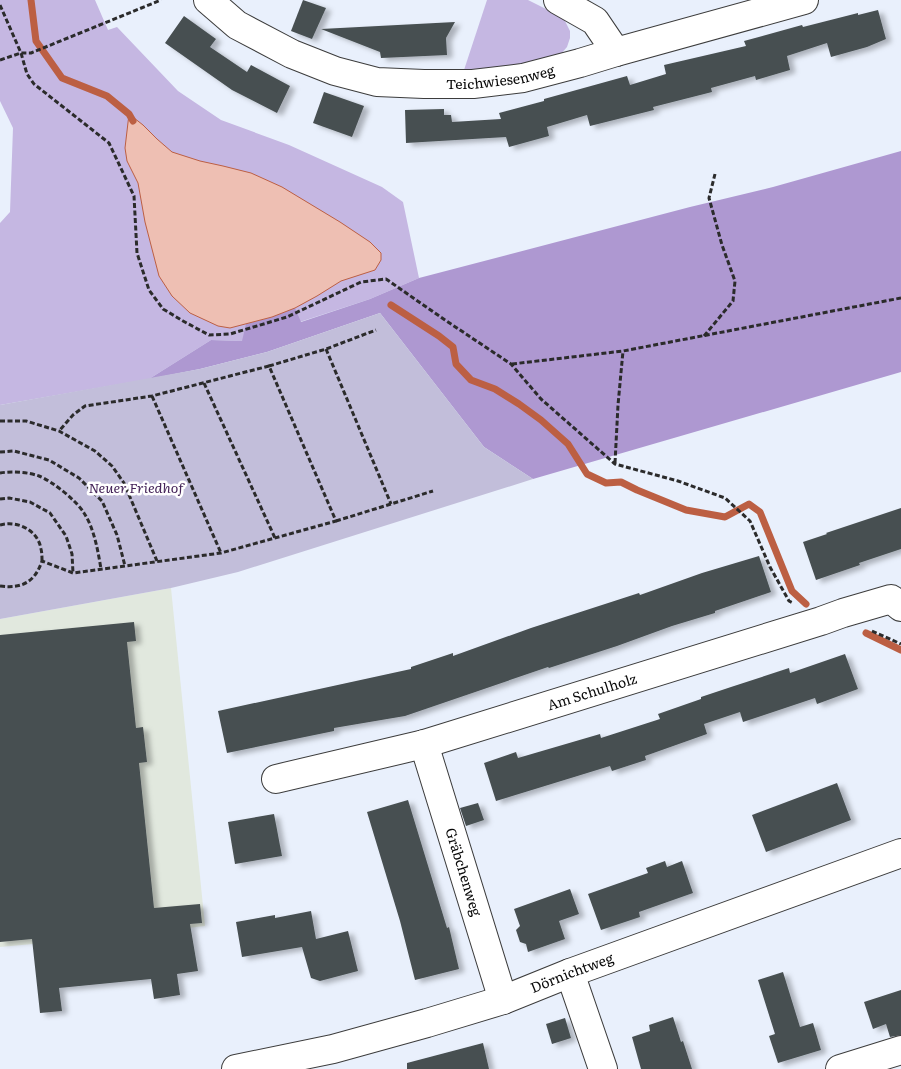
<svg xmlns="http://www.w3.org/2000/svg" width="901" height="1069" viewBox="0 0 901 1069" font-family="Literata,serif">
<defs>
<filter id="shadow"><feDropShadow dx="5.5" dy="3" stdDeviation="2.5" flood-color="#0004"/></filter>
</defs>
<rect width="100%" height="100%" fill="#e9f0fc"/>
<!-- industrial -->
<path fill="#e1e8de" d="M171 588 205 926 109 937 0 947V619Z"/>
<!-- green -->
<g fill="#c5b7e2">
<path d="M0 0H95L108 30 117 27 178 91 221 120 289 145 382 187 403 202 419 278 370 299 242 341 211 340 149 379 0 405V223L10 212 13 128 0 101Z"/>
<path d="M487 0H528L558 15 565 21 570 31V38L567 47 560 55 532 63 486 69 464 70Z"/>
</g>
<!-- forest -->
<path fill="#ae98d1" d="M901 151V372L533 479 484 447 380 313 267 352 200 369 149 379 211 340 242 341 246 324 272 317 295 308 301 322 370 299 419 278 690 207 773 187Z"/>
<!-- cemetery -->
<path fill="#c2beda" d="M380 313 484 447 533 479 238 572 171 588 0 619V405L200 369 267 352Z"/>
<!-- water -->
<path fill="#eebfb3" stroke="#bc5f43" d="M129 114 143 125 157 139 172 152 200 161 223 166 251 173 282 187 340 222 370 242 381 253V260L375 270 341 281 317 296 295 308 272 317 230 328 218 326 190 313 172 296 159 276 145 222 138 183 127 161 125 148Z"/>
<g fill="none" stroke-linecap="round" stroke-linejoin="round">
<!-- stream -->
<g stroke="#bc5f43" stroke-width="7">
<path d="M31 0 36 41 62 78 107 96 129 114 133 121"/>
<path d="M391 305 439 336 453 347 456 364 471 380 495 389 519 404 541 420 568 444 587 474 606 483 621 482 637 490 686 510 725 517 749 504 760 512 792 591 806 604"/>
<path d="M866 633 901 650"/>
</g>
</g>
<!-- building -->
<g fill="#474f51" filter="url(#shadow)">
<path d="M303 0 326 8 312 39 291 31Z"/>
<path d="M878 10 886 39 867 47 831 57 827 43 787 56 790 70 756 80 755 76 711 88 712 92 653 107 654 110 590 126 587 115 547 127 549 136 509 147 506 137 406 143 405 110 444 109V115H451L452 122 501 119 499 113 544 101V99L627 76 630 85 666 74 664 65 746 46 744 41 802 25 803 27 858 13V15Z"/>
<path d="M184 16 216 39 210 47 247 72 251 65 290 86 277 113 232 90 165 43Z"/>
<path d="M455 22 446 38 447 55 381 58 380 52 321 29Z"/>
<path d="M324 92 364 106 352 137 313 123Z"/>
<path d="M901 508V549L859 563 860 565 816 580 803 542 827 534 826 533Z"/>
<path d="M759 556 771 592 715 611V613L672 626 617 646 549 668 548 667 405 716 334 728V731L227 753 218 711 411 669V667L453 653V656L531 628 639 593 640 595 702 573Z"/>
<path d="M134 622 136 641 127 642 136 728 143 727 147 762 139 763 154 908 200 904 202 923 190 924 198 971 177 974 180 995 154 999 151 979 59 988 62 1011 40 1013 32 939 0 942V635Z"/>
<path d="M845 654 858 689 817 704 815 698 743 722 740 712 704 724 707 734 645 756 646 760 612 771 610 766 496 801 484 763 516 752 518 758 600 734 601 738 660 719 658 714 701 699V697L731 687 789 668 790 673Z"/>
<path d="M837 783 851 820 766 852 752 815Z"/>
<path d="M408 800 447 928 449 927 459 969 415 980 400 921 367 812Z"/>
<path d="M478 803 484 820 466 826 460 808Z"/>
<path d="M274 814 282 856 235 864 228 822Z"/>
<path d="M665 861 667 867 682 861 693 893 639 912 640 917 601 930 588 894 648 873 646 868Z"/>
<path d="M570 889 579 914 559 921 565 939 528 952 526 944 520 942 516 930 520 926 514 909Z"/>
<path d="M311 911 316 939 348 931 358 971 320 981 311 978 302 947 242 957 236 922 275 915V918Z"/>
<path d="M783 972 800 1027 813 1023 821 1050 778 1063 769 1036 775 1034 758 980Z"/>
<path d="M901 990V1035L890 1037 886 1024 873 1029 864 1002Z"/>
<path d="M673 1017 681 1042 683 1041 692 1069H641L632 1037 650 1031 649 1025Z"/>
<path d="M565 1018 571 1038 552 1044 546 1024Z"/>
<path d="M483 1043 489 1069H407V1063Z"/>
</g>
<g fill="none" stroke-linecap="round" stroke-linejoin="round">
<defs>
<g id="minor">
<path id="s1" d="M208 0 237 25 292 54 335 71 377 82 424 84H473L523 78 580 63 616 52 804 0"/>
<path d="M558 0 595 21 616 52"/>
<path id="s2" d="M424 744 503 1000"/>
<path id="s3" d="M276 779 424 744 821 621 843 613 891 599 901 607"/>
<path d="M570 973 603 1069"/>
<path id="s4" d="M236 1069 333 1049 427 1023 503 1000 570 973 901 853"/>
<path d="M840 1069 901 1050"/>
</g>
</defs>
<!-- minor casing -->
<use href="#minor" stroke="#3c3c3c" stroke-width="30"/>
<!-- path -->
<g stroke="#2b2b2b" stroke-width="3" stroke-dasharray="5 2.5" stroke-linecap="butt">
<path d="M0 5 21 53 27 74 34 84 109 143 134 196 137 253 149 290 163 309 183 321 209 335 230 334 287 317 361 282 386 279 445 320 511 364 541 399 615 464 678 481 725 498 750 521 770 567 789 601 793 603"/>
<path d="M0 60 21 53H31L161 0"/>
<path d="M704 336 733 301 735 281 722 245 709 198 715 174"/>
<path d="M326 349 391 504"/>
<path d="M512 364 623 351 901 298"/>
<path d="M269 366 326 349 376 330"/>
<path d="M204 383 275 538"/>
<path d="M152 396 221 553"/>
<path d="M0 421H26L59 431 95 451 112 466 124 483 157 561"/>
<path d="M0 452 14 451 49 460 79 478 102 501 117 535 125 566"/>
<path d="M615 463 618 405 623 351"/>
<path d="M0 473C12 471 28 472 39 476 52 481 77 501 84 513 94 528 98 551 101 569"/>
<path d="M0 499 9 498 30 502 50 513 66 536 72 554 73 573"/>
<path d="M336 521 433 491"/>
<path d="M0 525C17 520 38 530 41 549 42 553 42 557 42 561"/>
<path d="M0 586C22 589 35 582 42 561L73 573 221 553 336 521 269 366 152 396 85 406 73 415 59 431"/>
<path d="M872 631 901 644"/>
</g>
<!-- minor -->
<use href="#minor" stroke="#fff" stroke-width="28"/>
</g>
<g text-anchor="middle" stroke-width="5" stroke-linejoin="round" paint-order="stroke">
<!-- street labels -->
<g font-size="14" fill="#090909" stroke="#fff">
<text dy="5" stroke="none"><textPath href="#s1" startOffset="314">Teichwiesenweg</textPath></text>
<text dy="5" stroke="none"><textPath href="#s3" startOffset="328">Am Schulholz</textPath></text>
<text dy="5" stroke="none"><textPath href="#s2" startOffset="134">Gräbchenweg</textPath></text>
<text dy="5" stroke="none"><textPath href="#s4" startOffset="350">Dörnichtweg</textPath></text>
</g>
<!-- park labels -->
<g font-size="14" font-style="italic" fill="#442358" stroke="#fff">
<text x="136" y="493">Neuer Friedhof</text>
</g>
</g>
</svg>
